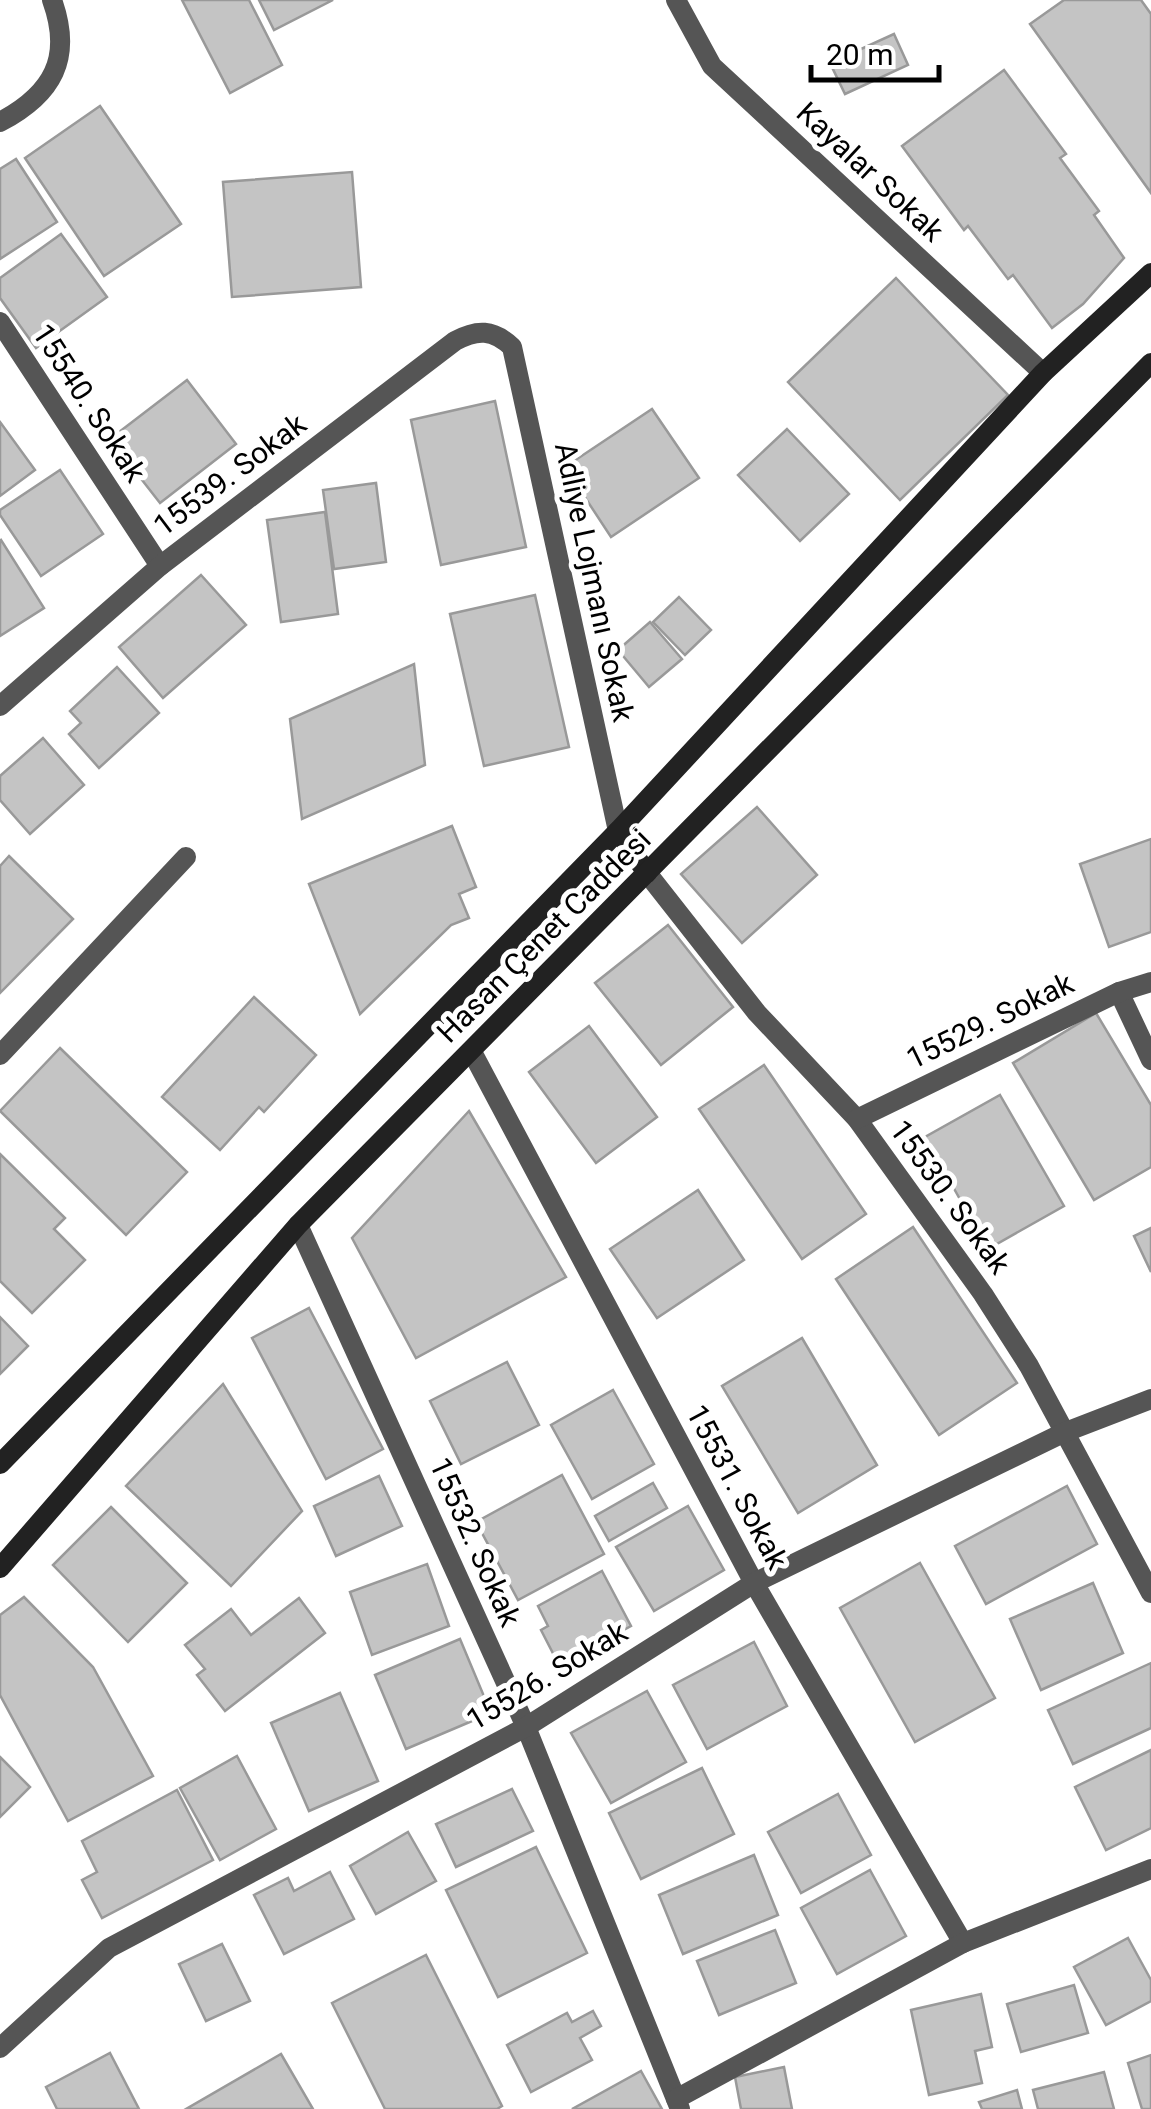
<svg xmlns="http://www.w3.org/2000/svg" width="1151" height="2109" viewBox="0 0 1151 2109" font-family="Roboto,sans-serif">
<rect width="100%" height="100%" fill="#fff"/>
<!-- building -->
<g fill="#c4c4c4" stroke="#999" stroke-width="2.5">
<path d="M182 0H249L282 65 230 93Z"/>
<path d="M259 0H333L274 30Z"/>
<path d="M1064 0H1141L1151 14V193L1030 24Z"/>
<path d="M894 34 908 65 845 94 830 63Z"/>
<path d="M1004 70 1066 154 1060 158 1099 211 1094 215 1124 258 1083 304 1052 328 1013 275 1008 279 968 226 964 230 902 146Z"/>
<path d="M100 106 181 224 104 276 25 158Z"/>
<path d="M16 159 57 222 0 259V169Z"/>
<path d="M352 172 361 287 232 297 223 182Z"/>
<path d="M61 234 107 297 36 348 0 298V278Z"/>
<path d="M896 278 1008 395 900 500 788 382Z"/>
<path d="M187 380 236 444 160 503 110 439Z"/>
<path d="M495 401 526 547 441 565 411 420Z"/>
<path d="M652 409 699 478 611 537 565 467Z"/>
<path d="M0 422 35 470 0 496Z"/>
<path d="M787 429 849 494 800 541 738 475Z"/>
<path d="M60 470 103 534 41 576 0 515V510Z"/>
<path d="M376 483 386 562 334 569 323 490Z"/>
<path d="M325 512 338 614 281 622 267 520Z"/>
<path d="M1 540 44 608 0 636V541Z"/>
<path d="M201 575 246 625 163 698 119 647Z"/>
<path d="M535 595 569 747 484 766 450 614Z"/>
<path d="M679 597 711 630 685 655 653 622Z"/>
<path d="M650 622 682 659 649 687 618 650Z"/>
<path d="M414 664 425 765 302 819 290 719Z"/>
<path d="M117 667 159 713 99 768 69 734 81 723 70 711Z"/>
<path d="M43 738 84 785 30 834 0 800V776Z"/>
<path d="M757 807 817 875 742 943 681 874Z"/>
<path d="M452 826 476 887 459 894 469 918 451 925 360 1014 309 884Z"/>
<path d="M1151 839V932L1109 947 1080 864Z"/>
<path d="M9 856 73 919 0 993V866Z"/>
<path d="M668 925 733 1007 661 1065 595 983Z"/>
<path d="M254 997 316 1055 264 1112 259 1107 220 1150 162 1097Z"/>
<path d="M1096 1013 1151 1105V1167L1094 1200 1013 1063Z"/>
<path d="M589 1026 657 1117 596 1163 529 1072Z"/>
<path d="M60 1048 187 1172 126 1235 0 1111Z"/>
<path d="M764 1065 866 1214 802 1259 699 1109Z"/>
<path d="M1000 1095 1064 1206 988 1249 925 1137Z"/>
<path d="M469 1111 566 1277 416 1358 352 1238Z"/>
<path d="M0 1154 65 1218 54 1229 85 1260 32 1313 0 1281Z"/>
<path d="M698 1190 744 1260 657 1318 610 1249Z"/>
<path d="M913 1227 1017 1383 939 1435 836 1279Z"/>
<path d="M1151 1228V1272L1134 1236Z"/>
<path d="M309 1308 383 1449 326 1479 252 1338Z"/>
<path d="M0 1317 28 1346 0 1374Z"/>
<path d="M802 1338 877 1465 798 1513 722 1386Z"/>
<path d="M507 1362 539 1425 461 1464 430 1401Z"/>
<path d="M223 1384 302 1511 231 1586 126 1486Z"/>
<path d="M613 1390 654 1464 592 1499 551 1425Z"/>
<path d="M562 1475 604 1554 518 1600 476 1522Z"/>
<path d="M379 1476 402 1526 336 1556 314 1506Z"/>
<path d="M653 1483 667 1508 609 1541 595 1516Z"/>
<path d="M1067 1486 1097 1544 986 1604 955 1546Z"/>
<path d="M688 1506 724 1570 654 1611 616 1547Z"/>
<path d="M111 1507 187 1583 128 1642 53 1565Z"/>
<path d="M920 1563 995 1698 915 1742 840 1608Z"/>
<path d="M427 1564 449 1626 372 1655 350 1592Z"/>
<path d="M602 1571 631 1626 559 1665 541 1630 548 1626 538 1606Z"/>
<path d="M1093 1583 1123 1653 1041 1690 1010 1619Z"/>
<path d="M24 1597 93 1667 153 1776 68 1821 0 1695V1615Z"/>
<path d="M299 1598 325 1633 225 1711 197 1675 205 1669 185 1645 231 1609 251 1635Z"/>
<path d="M460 1639 491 1713 406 1749 375 1675Z"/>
<path d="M754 1642 787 1706 707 1749 673 1685Z"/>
<path d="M1151 1663V1728L1073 1764 1048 1710Z"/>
<path d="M647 1691 686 1762 611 1803 571 1733Z"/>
<path d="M340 1693 378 1781 309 1811 271 1723Z"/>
<path d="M1151 1750V1828L1106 1850 1075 1787Z"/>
<path d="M237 1756 276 1829 220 1860 180 1788Z"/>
<path d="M0 1757 30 1787 0 1817Z"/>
<path d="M702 1768 734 1834 641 1879 609 1813Z"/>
<path d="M512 1789 533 1831 456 1867 436 1824Z"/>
<path d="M177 1790 213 1860 102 1918 82 1880 97 1872 82 1841Z"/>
<path d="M838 1794 871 1855 801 1893 768 1832Z"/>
<path d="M408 1832 436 1881 376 1914 350 1866Z"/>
<path d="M536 1847 587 1953 498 1997 446 1890Z"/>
<path d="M754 1855 778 1915 683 1954 659 1895Z"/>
<path d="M870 1870 906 1936 837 1974 801 1908Z"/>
<path d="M330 1872 354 1919 284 1954 254 1895 288 1878 294 1891Z"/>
<path d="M775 1930 796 1983 719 2015 697 1961Z"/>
<path d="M1128 1938 1151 1980V2001L1106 2025 1074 1967Z"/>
<path d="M222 1944 250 2001 206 2021 179 1964Z"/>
<path d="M426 1955 502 2106 497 2109H385L332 2003Z"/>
<path d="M1074 1985 1088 2033 1021 2052 1007 2004Z"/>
<path d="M981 1994 992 2047 975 2051 982 2083 929 2095 911 2010Z"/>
<path d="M593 2011 601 2026 580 2038 592 2060 531 2092 507 2045 567 2013 572 2022Z"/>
<path d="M110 2053 139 2109H57L46 2087Z"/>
<path d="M281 2054 313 2109H186Z"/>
<path d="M1151 2055V2109H1142L1128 2063Z"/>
<path d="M784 2067 792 2109H741L735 2077Z"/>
<path d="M641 2071 662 2109H572Z"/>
<path d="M1104 2072 1114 2109H1038L1033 2090Z"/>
<path d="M1017 2090 1022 2109H982L979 2102Z"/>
</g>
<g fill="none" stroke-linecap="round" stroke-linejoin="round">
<!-- street -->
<g stroke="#555" stroke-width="20">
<path d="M676 0 712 66 1043 373"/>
<path d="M0 122C53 94 73 58 52 0"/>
<path d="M0 322 160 566"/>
<path d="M0 706 160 566 455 341C477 329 493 329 512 347L618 831"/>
<path d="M647 873 757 1013 857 1119 983 1294 1029 1366 1151 1593"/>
<path d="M1119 992 1151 1060"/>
<path d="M472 1052 754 1583 963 1943"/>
<path d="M0 1055 186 857"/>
<path d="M857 1119 1119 992 1151 982"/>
<path d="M298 1225 526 1727 680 2109"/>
<path d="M0 2048 109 1948 526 1727 754 1583 1063 1433 1151 1399"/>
<path d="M676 2099 963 1943 1151 1869"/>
</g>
<!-- secondary -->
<g stroke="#222" stroke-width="20">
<path d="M618 831 647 873"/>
<path d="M0 1464 618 831 1043 373 1151 273"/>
<path d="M0 1568 298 1225 1151 363"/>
</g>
</g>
<g text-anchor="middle" stroke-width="10" stroke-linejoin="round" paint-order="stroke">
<!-- street labels -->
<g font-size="30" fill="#000" stroke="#fff">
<text transform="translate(870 172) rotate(43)" y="10">Kayalar Sokak</text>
<text transform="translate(89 403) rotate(57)" y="10">15540. Sokak</text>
<text transform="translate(230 475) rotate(-37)" y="10">15539. Sokak</text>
<text transform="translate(594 582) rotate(78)" y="10">Adliye Lojmanı Sokak</text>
<text transform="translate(544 936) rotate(-45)" y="10">Hasan Çenet Caddesi</text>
<text transform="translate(990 1021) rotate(-26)" y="10">15529. Sokak</text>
<text transform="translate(950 1197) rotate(54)" y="10">15530. Sokak</text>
<text transform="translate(737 1487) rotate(62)" y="10">15531. Sokak</text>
<text transform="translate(475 1542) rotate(66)" y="10">15532. Sokak</text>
<text transform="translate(547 1676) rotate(-31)" y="10">15526. Sokak</text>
</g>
</g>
<!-- scale -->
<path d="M811 65v15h128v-15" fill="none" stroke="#000000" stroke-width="5"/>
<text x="826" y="65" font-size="30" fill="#000000" stroke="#ffffff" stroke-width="8" paint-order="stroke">20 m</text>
</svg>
